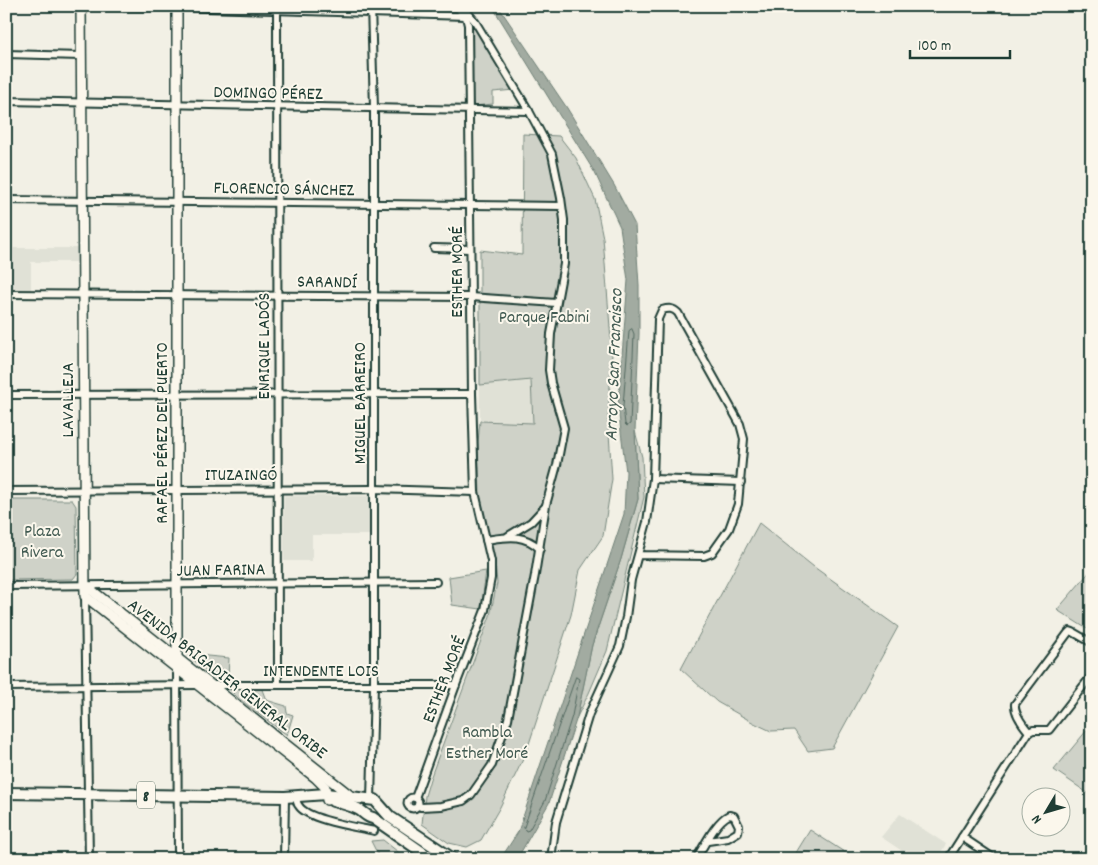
<svg xmlns="http://www.w3.org/2000/svg" width="1098" height="865" viewBox="0 0 1098 865" font-family="Dekko,sans-serif">
<rect width="100%" height="100%" fill="#f2f0e5"/>
<filter id="ink" filterUnits="userSpaceOnUse"><feTurbulence type="fractalNoise" baseFrequency=".02" numOctaves="2"/><feDisplacementMap in="SourceGraphic" scale="10" xChannelSelector="R" yChannelSelector="G"/><feConvolveMatrix kernelMatrix="1 2 1 2 8 2 1 2 1" color-interpolation-filters="sRGB"/></filter>
<g filter="url(#ink)">
<!-- built -->
<g fill="#e0e1d6">
<path d="M6 248H77V262H31V291H6Z"/>
<path d="M531 380 533 423 480 421V385Z"/>
<path d="M284 496H369V535H312V561H284Z"/>
<path d="M900 814 946 844 937 859H914L881 837Z"/>
</g>
<!-- green -->
<g fill="#cfd2c8" stroke="#77887e">
<path d="M471 20 514 90 493 92V104L474 106 472 100Z"/>
<path d="M523 134 559 136 576 158 595 199 603 238 612 353 608 418 612 479 603 536 580 570 571 615 526 753 500 807 481 840 467 847 449 843 422 824 425 796 430 779 490 616 497 583 495 562 480 495 478 442 480 421 533 423 531 380 480 385V250L522 255Z"/>
<path d="M635 431 642 457 644 497 607 651 589 693 577 717 592 645 621 559 638 499Z"/>
<path d="M6 500H72L76 506 77 574 73 579 6 580Z"/>
<path d="M759 523 814 567 898 627 832 748 808 751 794 730 771 731 754 723 717 702 681 669Z"/>
<path d="M1092 569V632L1057 610Z"/>
<path d="M486 571 481 609 452 605 449 577Z"/>
<path d="M186 654 229 658 228 678 219 681Z"/>
<path d="M233 686 261 687 266 700 286 706 287 713 293 715 287 735 240 700 231 691Z"/>
<path d="M1092 724V796L1054 770Z"/>
<path d="M810 830 855 859H792Z"/>
<path d="M383 840 407 859H380L371 841Z"/>
</g>
<!-- water -->
<path fill="#a2aba1" stroke="#6e7f75" d="M492 6H498L567 108 614 185 635 225 639 285V334L635 431 638 499 621 559 592 645 577 717 549 803 517 859H498L503 855 518 832 624 514 626 472 618 407 628 280 620 227 595 173Z"/>
<g fill="none" stroke-linecap="round" stroke-linejoin="round">
<!-- shore -->
<g stroke="#536960" stroke-width="1">
<path d="M632 329 634 334 630 424 627 426 625 424 623 406 629 331Z"/>
<path d="M576 677 579 679 572 716 545 801 529 830 526 831 524 828Z"/>
</g>
<defs>
<g id="minor">
<path d="M75 6 177 7 466 16"/>
<path d="M277 6 278 685"/>
<path d="M6 54 81 56"/>
<path d="M6 101 529 111"/>
<path d="M6 200 561 206"/>
<path d="M434 248 470 249"/>
<path d="M6 294 470 297 556 303"/>
<path d="M6 395 472 394"/>
<path d="M653 479 741 482"/>
<path d="M6 491 374 489 475 492"/>
<path d="M508 536 531 522 545 507"/>
<path d="M486 540C507 537 523 533 540 549"/>
<path d="M6 586 436 582"/>
<path d="M85 596 89 859"/>
<path d="M177 670 178 859"/>
<path d="M210 685H456"/>
<path d="M6 687 197 685"/>
<path d="M1029 732C1023 725 1014 714 1015 704L1068 633 1070 631 1073 632 1092 643"/>
<circle cx="413" cy="803" r="5.5"/>
<path d="M415 798 456 685 485 610 491 578V561L475 492 472 394 468 25 466 17 456 6"/>
<path d="M296 799C297 801 297 804 299 806 308 820 357 827 374 831"/>
<path d="M371 800 374 685V108L371 6"/>
<path d="M418 805 421 807 441 806 463 801 471 795 492 765 508 719 535 575 546 505 557 465 564 428 551 383 549 370 551 334 564 264V220L561 198 552 154 529 111 476 23 463 6"/>
<path d="M962 837 995 859"/>
<path d="M284 859 285 797"/>
<path d="M551 859 556 822 589 714 620 646 626 617 631 580 647 522 653 479 658 319 662 310C669 308 673 308 678 313L740 424 744 439 738 504 729 529 712 553 704 556 638 555"/>
<path d="M696 859C704 846 716 821 729 815L734 816 739 826 738 832 728 838 708 841"/>
<path d="M948 859 1029 732 1033 730H1049L1092 675"/>
<path d="M1088 859 1092 854"/>
</g>
<g id="secondary">
<path d="M81 6 85 596 316 778 325 787 327 800"/>
<path d="M85 585 352 797"/>
<path d="M177 670V6"/>
</g>
<g id="trunk">
<path d="M6 793 285 797 326 794 375 800 390 817 453 859"/>
<path d="M333 801C342 803 350 805 358 809 364 812 366 817 373 818L432 859"/>
</g>
</defs>
<!-- minor casing -->
<use href="#minor" stroke="#1f3d34" stroke-width="10"/>
<!-- secondary casing -->
<use href="#secondary" stroke="#1f3d34" stroke-width="12"/>
<!-- trunk casing -->
<use href="#trunk" stroke="#1f3d34" stroke-width="14"/>
<!-- minor -->
<use href="#minor" stroke="#fbf7ec" stroke-width="6"/>
<!-- secondary -->
<use href="#secondary" stroke="#fbf7ec" stroke-width="9"/>
<!-- trunk -->
<use href="#trunk" stroke="#fbf7ec" stroke-width="10"/>
</g>
</g>
<g text-anchor="middle" stroke-width="4" stroke-linejoin="round" paint-order="stroke">
<!-- shield labels -->
<rect fill="#fbf7ec" stroke="#61756b" stroke-width="1" x="137" y="781.5" width="18" height="27" rx="4"/>
<g font-size="16" font-weight="bold" fill="#1f3d34">
<text x="146" y="801">8</text>
</g>
<!-- street labels -->
<g font-size="18" fill="#1f3d34" stroke="#fbf7ec">
<text transform="translate(268 92) rotate(1)" y="6">DOMINGO PÉREZ</text>
<text transform="translate(284 188) rotate(1)" y="6">FLORENCIO SÁNCHEZ</text>
<text transform="translate(456 272) rotate(-90)" y="6">ESTHER MORÉ</text>
<text transform="translate(327 281) rotate(1)" y="6">SARANDÍ</text>
<text transform="translate(263 346) rotate(-90)" y="6">ENRIQUE LADÓS</text>
<text transform="translate(67 400) rotate(-90)" y="6">LAVALLEJA</text>
<text transform="translate(359 403) rotate(-90)" y="6">MIGUEL BARREIRO</text>
<text transform="translate(161 433) rotate(-90)" y="6">RAFAEL PÉREZ DEL PUERTO</text>
<text x="241" y="480">ITUZAINGÓ</text>
<text transform="translate(221 569) rotate(-1)" y="6">JUAN FARINA</text>
<text x="321" y="676">INTENDENTE LOIS</text>
<text transform="translate(228 678) rotate(38)" y="6">AVENIDA BRIGADIER GENERAL ORIBE</text>
<text transform="translate(443 679) rotate(-69)" y="6">ESTHER MORÉ</text>
</g>
<!-- park labels -->
<g font-size="18" fill="#425b52" stroke="#fbf7ec">
<text x="544" y="322">Parque Fabini</text>
<text x="42" y="536">Plaza<tspan x="42" dy="21">Rivera</tspan></text>
<text x="487" y="737">Rambla<tspan x="487" dy="21">Esther Moré</tspan></text>
</g>
<!-- water labels -->
<g font-size="19" font-style="italic" fill="#465e55" stroke="#fbf7ec">
<text transform="translate(612 365) rotate(-88)" y="7">Arroyo San Francisco</text>
</g>
</g>
<!-- margin -->
<rect width="1098" height="865" fill="none" stroke="#fbf7ec" stroke-width="25"/>
<rect x="12" y="12" width="1073" height="840" fill="none" stroke="#1f3d34" stroke-width="2" filter="url(#ink)"/>
<!-- north arrow -->
<g transform="translate(1046 812) rotate(232)"><circle r="24" fill="#fbf7ec" stroke="#a3ada2"/>
<path d="M0-4L9 19L0 12L-9 19Z" fill="#1f3d34"/>
<text y="-8" font-size="14" font-weight="bold" text-anchor="middle" fill="#1f3d34">N</text>
</g>
<!-- scale -->
<path d="M910 50v8h100v-8" fill="none" stroke="#1f3d34" stroke-width="2.5"/>
<text x="918" y="50" font-size="15" fill="#1f3d34" stroke="#fbf7ec" stroke-width="4" paint-order="stroke">100 m</text>
</svg>
